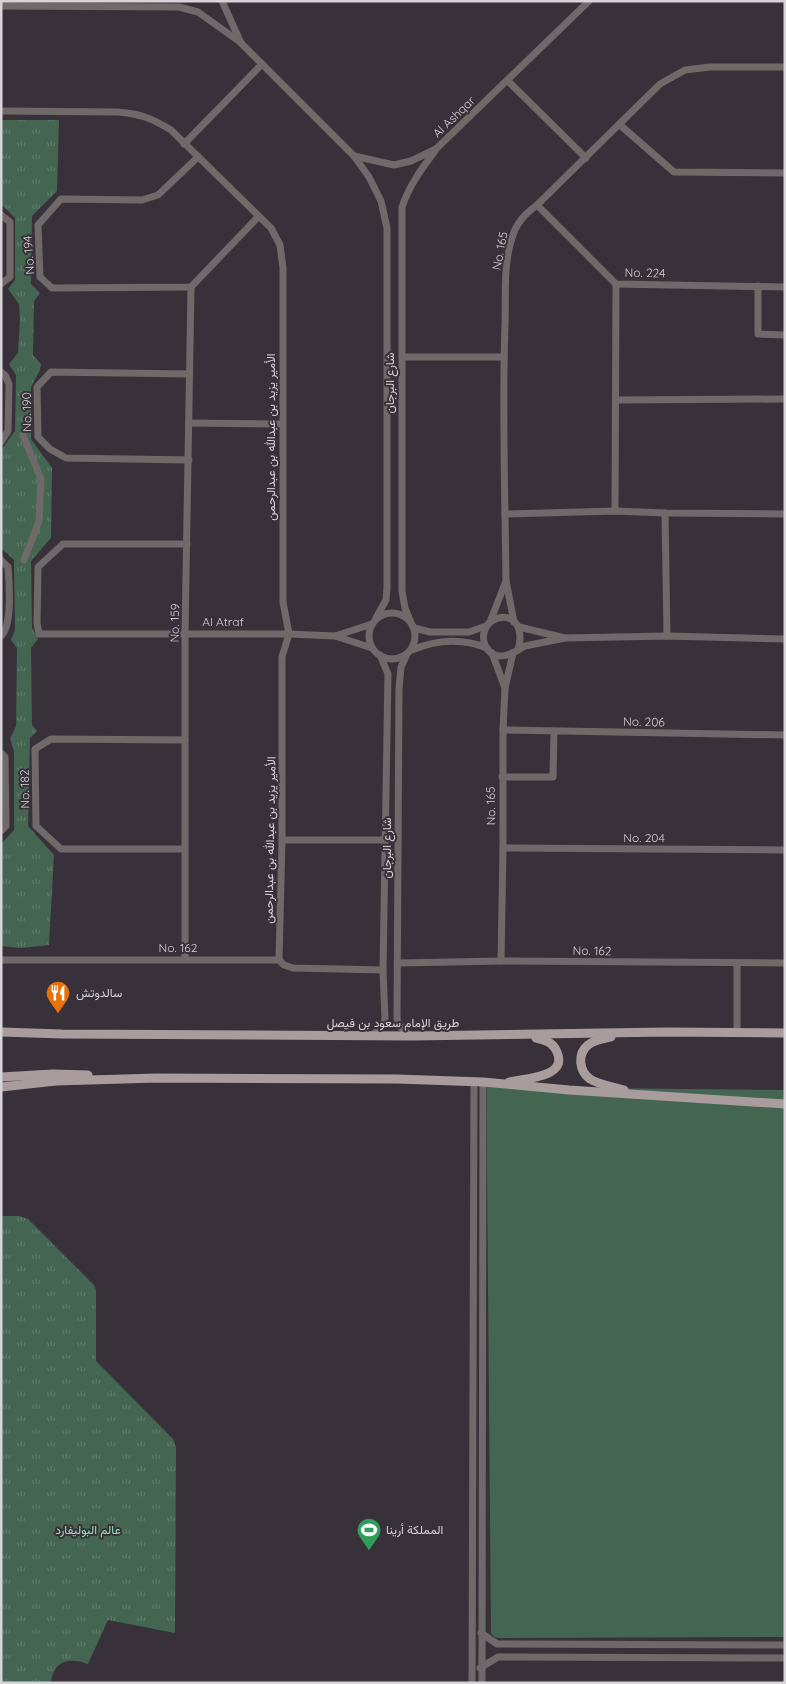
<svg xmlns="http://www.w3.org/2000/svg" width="786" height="1684" viewBox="0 0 786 1684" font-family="Quicksand,Vazirmatn,sans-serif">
<defs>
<pattern id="park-tufts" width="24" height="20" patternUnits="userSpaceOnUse" patternTransform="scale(1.25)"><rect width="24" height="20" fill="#446552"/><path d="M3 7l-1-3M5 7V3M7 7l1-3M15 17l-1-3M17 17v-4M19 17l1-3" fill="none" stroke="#5e7a6a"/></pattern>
</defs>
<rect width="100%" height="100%" fill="#39313a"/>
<!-- green -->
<path fill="#446552" d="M487 1087 785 1090V1637L500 1638 494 1637 491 1633 487 1170Z"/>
<!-- park -->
<g fill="url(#park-tufts)">
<path d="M1 120H59L57 191 32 216 31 284 40 293 34 301 33 355 41 364 40 370 31 387V439L52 468 51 538 31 561 32 628 38 639 31 648 32 725 37 731 30 738 28 826 54 855 49 945 21 948 1 946V844L14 830V751L10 739 16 726 17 648 11 640 15 630 14 560 1 548V450L15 431 16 375 9 364 18 353 20 320 19 304 8 289 15 280V218L1 204Z"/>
<path d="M1 1216H19L28 1219 94 1285 96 1290V1361L173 1439 176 1447 175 1633 108 1620 88 1664C70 1657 53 1660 51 1683H1Z"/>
</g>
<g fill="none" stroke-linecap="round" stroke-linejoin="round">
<!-- minor -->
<g stroke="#6f6969" stroke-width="7">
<path d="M222 1 241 43 354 156 394 165 411 161 436 149 589 1"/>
<path d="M1 6 179 7 198 12 240 42"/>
<path d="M508 81 586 158"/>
<path d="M1 111 118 112C141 114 151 118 171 130L271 228 280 245 283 268V602L289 634 282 657V840L279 960"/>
<path d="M620 125 674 172 785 173"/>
<path d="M184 144 262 64"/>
<path d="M354 156 369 177 381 201 387 228V588L386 600 376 618"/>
<path d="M198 157 158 195 142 200 61 199 38 225 40 277 52 288 191 287 258 217"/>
<path d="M537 205 616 284 785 287"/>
<path d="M1 215 10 222V277L1 284"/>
<path d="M758 286V334L785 335"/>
<path d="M402 357H504"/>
<path d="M1 372 5 375 9 384 8 431 1 442"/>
<path d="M616 400 785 399"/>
<path d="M189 423 282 424"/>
<path d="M23 435 41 479 39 521 24 560"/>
<path d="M189 460 66 458 50 449 38 437 37 387 51 372 189 374"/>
<path d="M615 511 616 284"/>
<path d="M665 513 667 636"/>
<path d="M505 514 615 511 665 513 785 514"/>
<path d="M187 544H63L38 567 37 623 39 634H289L335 636"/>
<path d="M1 560 8 567C9 583 13 625 1 636"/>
<path d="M506 581C505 496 502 410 505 325 506 297 503 265 512 238 516 223 525 214 537 205L660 84 685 70 710 67H785"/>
<circle cx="392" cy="636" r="23"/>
<path d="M490 622C513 608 525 628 518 650 515 652 511 654 507 655 486 661 476 636 490 622L506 581 514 622"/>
<path d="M372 624 335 636 372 648"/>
<path d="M412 625 405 608 402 591V207C409 186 422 168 435 151"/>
<path d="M414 628 430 632H469L486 626"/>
<path d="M565 638 667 636 785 639"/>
<path d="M412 650C436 640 462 638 487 648"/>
<path d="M518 650 525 646 565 638 519 627"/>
<path d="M492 653 505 688 503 730V848L501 961"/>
<path d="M407 654 401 667 399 689 397 1019C399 1028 404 1031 412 1036"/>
<path d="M505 688 513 653"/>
<path d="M503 730 785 735"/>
<path d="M1 753 5 757 6 826 1 831"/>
<path d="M502 777H553L554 731"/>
<path d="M282 840H385"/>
<path d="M503 848 785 850"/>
<path d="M184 849H61L36 826 35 749 51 739 185 740"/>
<path d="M185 959V634L191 287"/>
<path d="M1 960H279L284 965 293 968 383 970"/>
<path d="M399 963 501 961 785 963"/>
<path d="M737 964V1033"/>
<path d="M373 1035 383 1025 385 1019 383 970 388 674 380 655"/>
<path d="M481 1633 497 1644 785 1645"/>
<path d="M480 1668 498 1657 785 1658"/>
<path d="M472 1683 474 1082"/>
<path d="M482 1683 483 1082"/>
</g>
<!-- major -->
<g stroke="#a89c9d" stroke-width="9">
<path d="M1 1032 62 1034 412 1036 666 1032 785 1033"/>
<path d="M611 1037C603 1039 594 1040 588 1045 577 1054 579 1071 590 1079 600 1085 614 1087 624 1090"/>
<path d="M1 1077 53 1074 88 1075"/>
<path d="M509 1082C525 1078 568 1078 557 1052 553 1042 545 1040 536 1038"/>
<path d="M1 1087 56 1081 157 1078 397 1079 483 1082 569 1090 785 1104"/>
</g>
</g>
<!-- icons -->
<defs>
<symbol id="restaurant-pin" viewBox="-11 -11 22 30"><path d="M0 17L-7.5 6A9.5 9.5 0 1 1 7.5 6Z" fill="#e8710a" stroke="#39313a"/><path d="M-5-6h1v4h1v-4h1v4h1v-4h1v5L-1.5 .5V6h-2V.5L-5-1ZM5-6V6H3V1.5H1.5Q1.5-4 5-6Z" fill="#fff"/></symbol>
<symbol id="stadium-pin" viewBox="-11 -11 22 30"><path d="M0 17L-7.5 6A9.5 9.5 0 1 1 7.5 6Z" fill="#2e9e5b" stroke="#39313a"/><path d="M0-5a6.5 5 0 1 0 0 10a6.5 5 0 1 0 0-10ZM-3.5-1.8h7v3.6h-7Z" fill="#fff"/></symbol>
</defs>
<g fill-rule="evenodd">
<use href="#restaurant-pin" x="44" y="979" width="28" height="38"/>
<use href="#stadium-pin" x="355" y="1516" width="28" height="38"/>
</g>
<g text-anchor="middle" stroke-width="4" stroke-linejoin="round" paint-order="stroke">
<!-- street labels -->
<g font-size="12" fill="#d7d3d8" stroke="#39313a">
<text transform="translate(454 117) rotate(-44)" y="4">Al Ashqar</text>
<text transform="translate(500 251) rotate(-79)" y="4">No. 165</text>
<text transform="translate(29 255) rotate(-94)" y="4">No. 194</text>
<text transform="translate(645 273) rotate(1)" y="4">No. 224</text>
<text transform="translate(390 383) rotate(-90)" y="4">شارع البرجان</text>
<text transform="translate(27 412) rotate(-91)" y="4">No. 190</text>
<text transform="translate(271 437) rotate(-90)" y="4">الأمير يزيد بن عبدالله بن عبدالرحمن</text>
<text x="223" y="626">Al Atraf</text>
<text transform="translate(175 623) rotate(-89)" y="4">No. 159</text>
<text transform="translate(644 722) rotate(1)" y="4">No. 206</text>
<text transform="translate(25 789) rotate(-91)" y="4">No. 182</text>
<text transform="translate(491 806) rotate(-91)" y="4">No. 165</text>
<text x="644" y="842">No. 204</text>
<text transform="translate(270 840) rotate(-89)" y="4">الأمير يزيد بن عبدالله بن عبدالرحمن</text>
<text transform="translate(387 848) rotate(-90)" y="4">شارع البرجان</text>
<text x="178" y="952">No. 162</text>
<text transform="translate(592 951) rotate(1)" y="4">No. 162</text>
<text x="393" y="1027">طريق الإمام سعود بن فيصل</text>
</g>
<!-- poi labels -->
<g font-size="12" fill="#d7d3d8" stroke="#39313a" text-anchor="start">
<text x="76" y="997">سالدوتش</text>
<text x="386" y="1534">المملكة أرينا</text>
</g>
<!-- park labels -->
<g font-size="12" fill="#8fe7b5" stroke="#39313a">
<text x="88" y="1534">عالم البوليفارد</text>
</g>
</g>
<!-- border -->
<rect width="786" height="1684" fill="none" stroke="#d7d3d8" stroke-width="5"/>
</svg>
